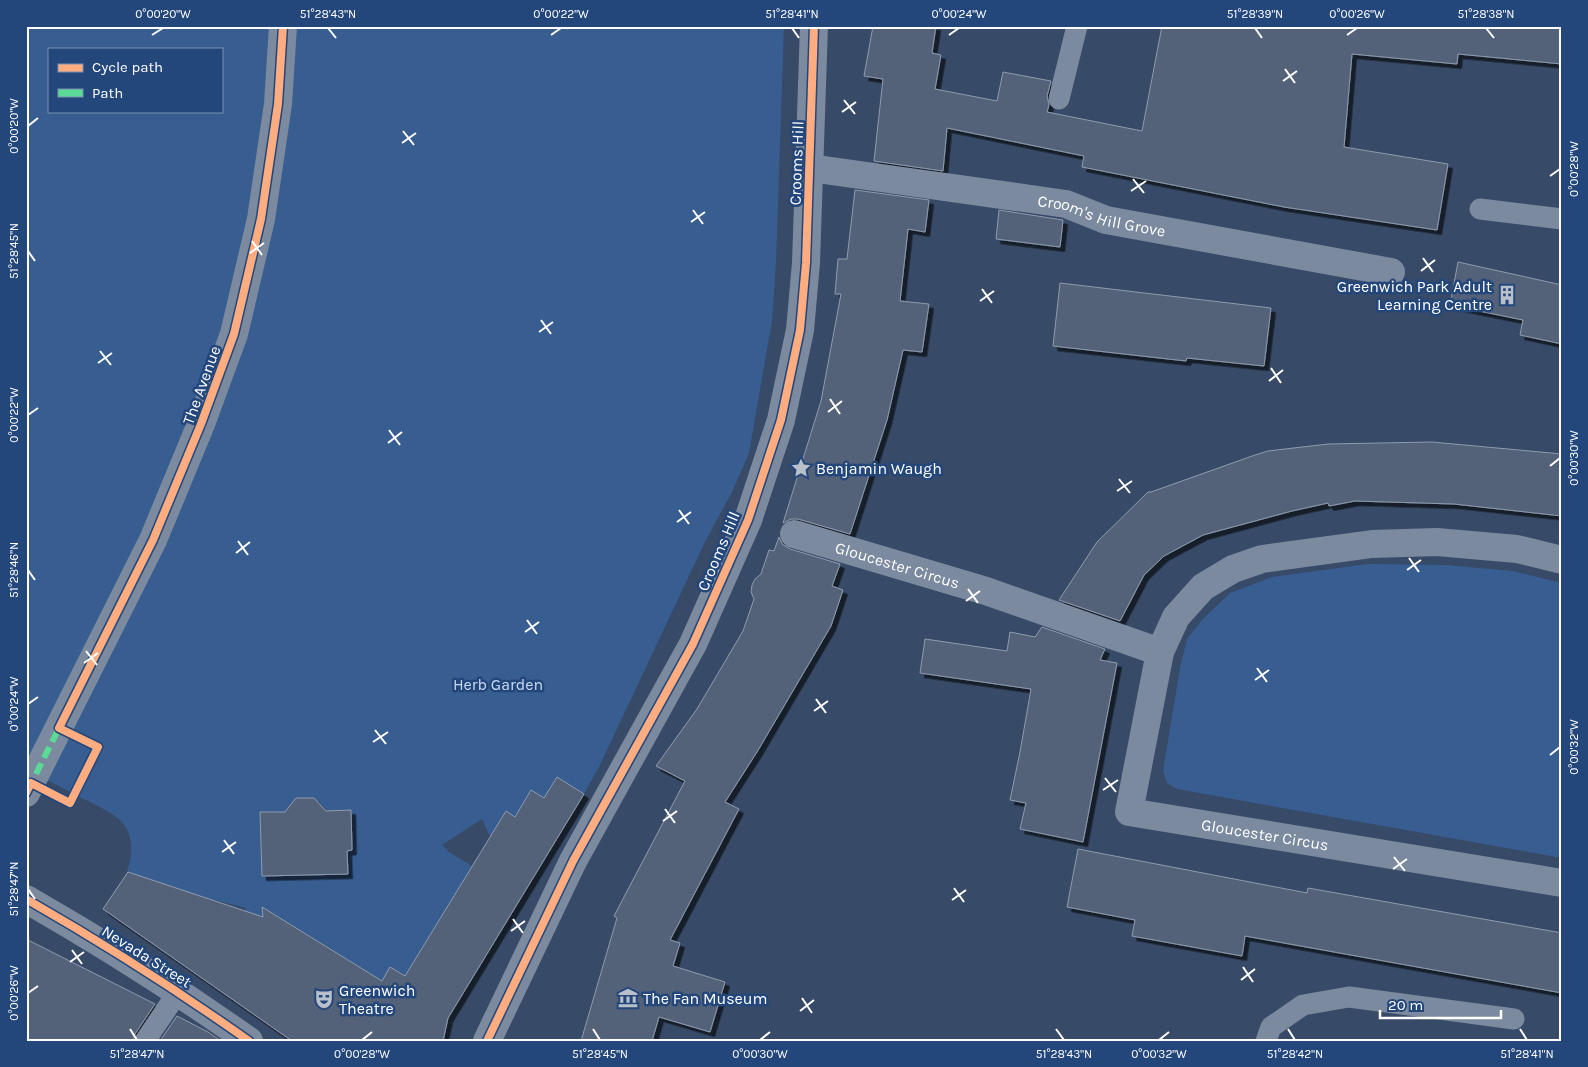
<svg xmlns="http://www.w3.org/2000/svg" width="1588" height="1067" viewBox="0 0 1588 1067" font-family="Karla,sans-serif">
<defs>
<filter id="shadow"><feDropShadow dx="4.5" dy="4.5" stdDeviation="0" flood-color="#0009"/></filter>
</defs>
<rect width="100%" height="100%" fill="#374a67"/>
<!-- green -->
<g fill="#375d91" fill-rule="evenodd">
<path d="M26 26H784L776 263 772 321 749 453 732 492 704 544 599 767 584 794 557 777 544 798 531 790 515 817 506 811 490 837 482 819 442 845 449 852 472 866 405 976 390 967 382 981 290 924 234 926 246 908 202 897 127 872C142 822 115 815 78 796 61 787 44 778 26 770ZM49 49H221V111H49Z"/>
<path d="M1368 564 1445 565 1513 571 1562 583V858L1177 789 1167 783 1163 771 1180 668 1187 639 1202 620 1230 593 1272 577Z"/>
</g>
<!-- building -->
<g fill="#526279" stroke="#8f9bad" filter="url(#shadow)">
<path d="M873 26H936L932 53 941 55 935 89 997 101 1003 72 1051 81 1047 96 1049 105 1047 112 1142 131 1162 26H1562V64L1458 54 1457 64 1352 54 1344 147 1448 164 1437 230 1284 207 1082 167 1084 156 947 128 943 171 874 161 883 79 864 76Z"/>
<path d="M855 190 929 200 925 232 908 229 900 301 929 304 922 352 903 350 887 420 850 534 798 519H791L783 523 821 401 841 294H835L838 259H847Z"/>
<path d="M999 210 1063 220 1060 247 996 239Z"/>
<path d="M1458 262 1562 285V344L1520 335 1523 320 1450 305Z"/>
<path d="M1060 283 1271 308 1264 366 1187 358 1186 361 1053 346Z"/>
<path d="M1432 442 1562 454V516L1454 504 1355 501 1329 506 1328 503 1292 511 1203 535 1164 556 1144 575 1120 621 1059 600 1097 542 1148 492H1151L1255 455 1268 451 1328 444Z"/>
<path d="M779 537 782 544 790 549 840 564 832 586 843 590 831 626 757 752 725 802 739 809 670 940 680 943 673 966 725 982 710 1032 659 1017 652 1041H581L617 918 614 916 685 781 656 766 697 709 743 631 754 599 751 592 752 585 755 579 761 574 769 550 774 551Z"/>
<path d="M1042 627 1105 649 1100 660 1117 663 1083 842 1020 829 1026 803 1010 800 1020 752 1031 689 920 673 925 639 1007 651 1010 632 1035 637Z"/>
<path d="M557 777 584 794 448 1018 443 1041H292L103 909 128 872 263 917 262 907 382 981 390 967 405 976 506 811 515 817 531 790 544 798Z"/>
<path d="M296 798H314L326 811 351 810 352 850 347 851 348 874 262 876 260 812H285Z"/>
<path d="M1078 849 1307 893 1308 888 1562 933V993L1245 936 1242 956 1132 936 1135 920 1067 907Z"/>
<path d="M26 939 155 1004 135 1034 133 1041H26Z"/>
<path d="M177 1016 208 1032 221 1041H160Z"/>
</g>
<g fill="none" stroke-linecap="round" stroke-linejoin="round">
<!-- lane -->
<g stroke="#7b8a9e" stroke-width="21">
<path d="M1059 99 1077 26"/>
<path d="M1480 209 1562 219"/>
<path d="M145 1041 178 992"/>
<path d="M1266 1041 1271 1027 1303 1005 1349 997 1514 1019"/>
</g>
<!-- street -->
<g stroke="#7b8a9e" stroke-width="28">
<path id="s1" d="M810 168 1066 204 1106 220 1391 272"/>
<path id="s2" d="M794 534 986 591 1160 652"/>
<path id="s3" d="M1562 560 1517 549 1437 542 1372 544 1262 559 1233 569 1203 587 1176 617 1160 652 1129 812 1562 883"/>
<path d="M26 793 153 540 201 424 234 334 261 219 278 104 283 26"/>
<path d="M26 899C103 943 177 990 249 1041"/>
<path d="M487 1041 573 861 693 644 748 520 781 420 800 330 806 263 814 26"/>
</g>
<!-- quiet -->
<path stroke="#5adb95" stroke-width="6" stroke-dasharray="12 6" stroke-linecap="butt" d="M36 774 61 724"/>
<defs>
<g id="cycleway">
<path d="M26 793 31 783 70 803 98 747 59 728 153 540 201 424 234 334 261 219 278 104 283 26"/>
<path d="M26 899C103 943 177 990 249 1041"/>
<path d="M487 1041 573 861 693 644 748 520 781 420 800 330 806 263 814 26"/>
</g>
</defs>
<!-- cycleway casing -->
<use href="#cycleway" stroke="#23477b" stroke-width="11"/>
<!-- cycleway -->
<use href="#cycleway" stroke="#ffac80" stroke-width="8"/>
</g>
<!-- ticks -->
<path fill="none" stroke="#fff" stroke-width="2" d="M328 28 336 38M792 28 799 38M1255 28 1262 38M1486 28 1494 38M152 35 163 28M551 35 561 28M949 35 959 28M1347 35 1357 28M1285 69 1295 83M1283 81 1297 71M844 100 855 114M842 112 856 102M28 126 38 118M403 131 414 145M402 143 416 133M1550 176 1560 169M1133 179 1144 193M1131 191 1146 181M693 210 703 224M691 222 705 212M252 241 262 255M28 251 35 261M250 253 264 243M1423 258 1433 272M1421 271 1435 260M982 289 992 303M980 301 994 291M541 320 551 334M539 332 553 322M100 351 111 365M98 363 112 353M1271 368 1281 383M1269 381 1283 370M830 399 840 414M828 412 842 401M28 415 38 408M389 430 400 445M388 443 402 432M1550 466 1560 458M1119 479 1130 493M1117 491 1132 481M679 510 689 524M677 522 691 512M238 541 248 555M236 553 250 542M1409 558 1419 572M28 570 35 580M1407 570 1421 560M968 589 978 603M966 601 980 591M527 620 537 634M525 632 539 622M86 651 97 665M84 663 98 653M1257 668 1267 682M1255 680 1269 670M816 699 826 713M28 704 38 697M814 711 828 701M375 730 386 744M373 742 388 732M1550 755 1560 747M1105 778 1116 792M1103 790 1118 780M665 809 675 823M663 821 677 811M224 840 234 854M222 852 236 842M1394 857 1405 871M1393 869 1407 859M954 888 964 902M28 889 35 899M952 900 966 890M513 919 523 933M511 931 525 921M72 950 82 964M70 962 84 952M1243 967 1253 982M1241 980 1255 969M28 993 38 986M802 998 812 1013M800 1011 814 1000M130 1029 137 1040M593 1029 600 1040M1056 1029 1064 1040M1288 1029 1295 1040M1520 1029 1527 1040M362 1040 372 1032M760 1040 770 1032M1159 1040 1169 1032"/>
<!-- icons -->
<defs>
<symbol id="building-bare" viewBox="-9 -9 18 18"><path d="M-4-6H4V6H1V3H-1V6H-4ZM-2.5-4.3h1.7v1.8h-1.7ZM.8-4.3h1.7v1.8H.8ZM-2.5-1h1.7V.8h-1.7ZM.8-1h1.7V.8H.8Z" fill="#b9c0ca" stroke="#23477b" stroke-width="2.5" paint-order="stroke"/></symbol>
<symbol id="sight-bare" viewBox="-9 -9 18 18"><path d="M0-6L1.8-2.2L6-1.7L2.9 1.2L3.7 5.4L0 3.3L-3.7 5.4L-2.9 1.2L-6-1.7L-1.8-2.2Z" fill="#b9c0ca" stroke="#23477b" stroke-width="2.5" paint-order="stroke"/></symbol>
<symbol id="museum-bare" viewBox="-9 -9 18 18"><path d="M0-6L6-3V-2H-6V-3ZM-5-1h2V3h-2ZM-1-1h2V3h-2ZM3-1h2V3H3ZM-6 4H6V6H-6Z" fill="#b9c0ca" stroke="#23477b" stroke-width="2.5" paint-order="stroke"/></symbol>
<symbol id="theatre-bare" viewBox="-9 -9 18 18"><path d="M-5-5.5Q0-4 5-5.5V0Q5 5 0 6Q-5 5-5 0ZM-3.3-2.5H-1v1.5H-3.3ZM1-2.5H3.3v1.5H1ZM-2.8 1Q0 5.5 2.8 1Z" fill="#b9c0ca" stroke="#23477b" stroke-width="2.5" paint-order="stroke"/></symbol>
</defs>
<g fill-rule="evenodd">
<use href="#building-bare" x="1493" y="281" width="28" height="28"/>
<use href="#sight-bare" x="787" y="454" width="28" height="28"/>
<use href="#museum-bare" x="614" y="984" width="28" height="28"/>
<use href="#theatre-bare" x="310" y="985" width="28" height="28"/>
</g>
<g text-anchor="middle" stroke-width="5" stroke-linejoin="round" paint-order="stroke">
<!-- street labels -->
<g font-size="16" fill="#fff" stroke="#23477b">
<text transform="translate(796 163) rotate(-88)" y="6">Crooms Hill</text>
<text dy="6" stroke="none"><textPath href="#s1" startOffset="296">Croom's Hill Grove</textPath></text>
<text transform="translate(201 385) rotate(-70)" y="6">The Avenue</text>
<text transform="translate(718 551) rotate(-67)" y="6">Crooms Hill</text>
<text dy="6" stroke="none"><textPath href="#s2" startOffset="108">Gloucester Circus</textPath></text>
<text dy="6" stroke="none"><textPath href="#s3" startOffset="748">Gloucester Circus</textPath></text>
<text transform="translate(147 956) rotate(32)" y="6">Nevada Street</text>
</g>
<!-- poi labels -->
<g font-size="16" fill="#fff" stroke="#23477b" text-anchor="start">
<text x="1492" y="292" text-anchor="end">Greenwich Park Adult<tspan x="1492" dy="18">Learning Centre</tspan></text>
<text x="816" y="474">Benjamin Waugh</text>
<text x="339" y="996">Greenwich<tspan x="339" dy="18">Theatre</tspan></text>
<text x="643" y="1004">The Fan Museum</text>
</g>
<!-- park labels -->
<g font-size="16" fill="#c9dbf4" stroke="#23477b">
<text x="498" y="690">Herb Garden</text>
</g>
</g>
<!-- border -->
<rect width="1588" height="1067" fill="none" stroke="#23477b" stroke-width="55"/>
<!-- legend -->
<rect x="48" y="48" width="175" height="65" fill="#23477b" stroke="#7b91b0"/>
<rect x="58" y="64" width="25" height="8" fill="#ffac80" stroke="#7b91b0"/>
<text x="92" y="72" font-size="15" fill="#ffffff">Cycle path</text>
<rect x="58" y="89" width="25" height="8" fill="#5adb95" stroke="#7b91b0"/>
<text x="92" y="98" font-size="15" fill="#ffffff">Path</text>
<!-- scale -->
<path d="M1380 1010v8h121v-8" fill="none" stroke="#ffffff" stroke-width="2.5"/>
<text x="1388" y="1010" font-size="15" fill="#ffffff" stroke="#23477b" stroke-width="4" paint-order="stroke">20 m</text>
<rect x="28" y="28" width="1532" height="1012" fill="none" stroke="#fff" stroke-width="2"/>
<g font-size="12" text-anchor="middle" fill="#fff">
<text x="163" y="18">0°00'20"W</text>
<text x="328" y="18">51°28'43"N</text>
<text x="561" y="18">0°00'22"W</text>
<text x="792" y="18">51°28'41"N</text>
<text x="959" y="18">0°00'24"W</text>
<text x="1255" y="18">51°28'39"N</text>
<text x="1357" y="18">0°00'26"W</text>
<text x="1486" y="18">51°28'38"N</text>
<text transform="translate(14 126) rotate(-90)" y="4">0°00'20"W</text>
<text transform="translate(1574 169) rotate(-90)" y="4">0°00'28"W</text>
<text transform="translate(14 251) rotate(-90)" y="4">51°28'45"N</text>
<text transform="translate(14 415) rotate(-90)" y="4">0°00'22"W</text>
<text transform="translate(1574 458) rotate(-90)" y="4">0°00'30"W</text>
<text transform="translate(14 570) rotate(-90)" y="4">51°28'46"N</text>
<text transform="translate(14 704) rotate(-90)" y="4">0°00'24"W</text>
<text transform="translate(1574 747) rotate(-90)" y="4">0°00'32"W</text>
<text transform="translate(14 889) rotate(-90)" y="4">51°28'47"N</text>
<text transform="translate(14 993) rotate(-90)" y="4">0°00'26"W</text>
<text x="137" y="1058">51°28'47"N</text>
<text x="362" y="1058">0°00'28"W</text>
<text x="600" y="1058">51°28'45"N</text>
<text x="760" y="1058">0°00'30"W</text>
<text x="1064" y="1058">51°28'43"N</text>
<text x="1159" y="1058">0°00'32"W</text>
<text x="1295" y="1058">51°28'42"N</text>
<text x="1527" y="1058">51°28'41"N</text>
</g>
</svg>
